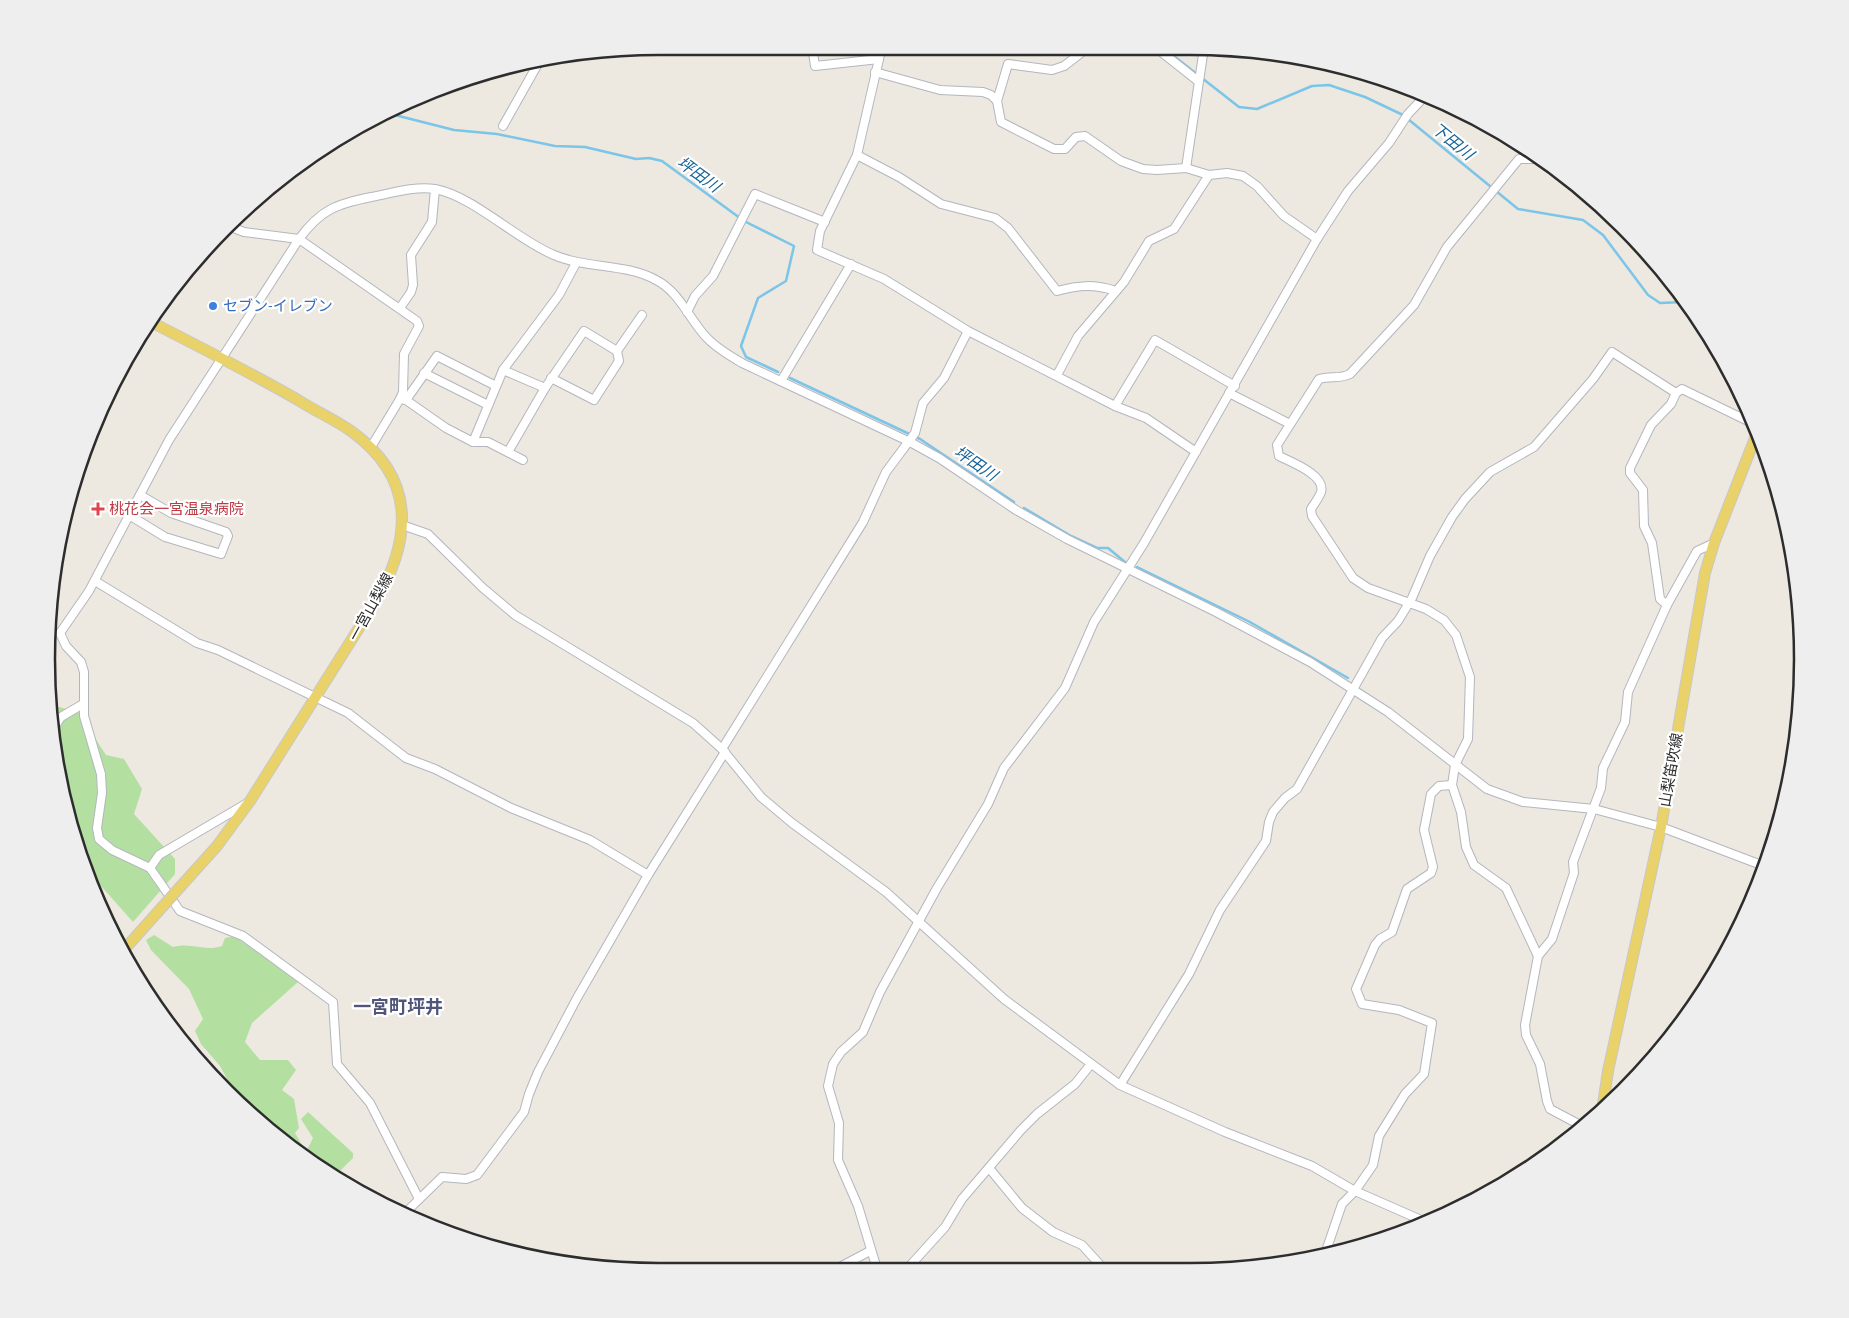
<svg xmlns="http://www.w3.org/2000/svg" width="1849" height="1318" viewBox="0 0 1849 1318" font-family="'Source Sans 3','Noto Sans JP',sans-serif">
<rect width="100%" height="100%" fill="#ede8e0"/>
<!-- green -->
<g fill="#b3e0a1">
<path d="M51 705 78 712 106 755 124 759 142 789 134 814 175 859V874L133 922 86 869 51 739Z"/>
<path d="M154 935 173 947C193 942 204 952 222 946L225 938 234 936 284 970 298 982 252 1023 245 1042 260 1060H288L296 1070 282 1090 294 1099 299 1128 295 1133 306 1152 313 1138 301 1119 308 1112 353 1153V1158L335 1176 286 1145 239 1101 220 1066 201 1044 195 1031 203 1019 189 989 151 950 146 940Z"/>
</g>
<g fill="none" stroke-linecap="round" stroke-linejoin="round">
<!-- stream -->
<g stroke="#7bc5e8" stroke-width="2.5">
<path d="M1161 46 1239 107 1257 109 1312 86 1329 85 1365 97 1403 115 1518 209 1583 220 1603 235 1648 295 1660 303 1684 302"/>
<path d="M651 47 697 52 709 46"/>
<path d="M387 113 454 130 497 134 555 146 585 147 636 159 649 158 662 161 744 221 794 246 786 281 758 298 741 346 746 357 778 372"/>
<path d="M790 378 920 439 1014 502"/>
<path d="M1024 508 1071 536 1097 548H1108L1125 562"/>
<path d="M1137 567 1248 621 1348 678"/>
</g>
<defs>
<g id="minor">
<path d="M812 46 815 66 879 59"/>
<path d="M882 46 857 155 820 231 817 250 884 279 968 331 1115 406 1146 418 1196 452"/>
<path d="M1090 46 1064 66 1052 70 1008 64 997 101 1001 122 1054 149H1065L1076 137 1085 136 1121 161 1143 169 1157 170 1186 168 1209 175 1227 173 1243 176 1257 186 1284 216 1317 239"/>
<path d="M1147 46 1155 47 1198 81"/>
<path d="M875 72 940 90 983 92 991 95 997 101"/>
<path d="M503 126 539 62"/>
<path d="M857 155 899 177 941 204 995 218 1008 228 1057 291C1079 285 1094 284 1116 291"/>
<path d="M1186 168 1204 48"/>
<path d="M231 227 244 232 299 239 417 321 419 326 404 354 403 392 400 399"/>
<path d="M400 308 411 292 413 285 411 255 432 222 435 189"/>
<path d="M687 312 695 296 713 276 755 194 825 222"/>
<path d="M503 370 545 388"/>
<path d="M424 373 488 405"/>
<path d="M1057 375 1078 336 1124 282 1149 241 1174 229 1209 175"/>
<path d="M551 378 594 400 619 361 617 351 642 315"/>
<path d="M781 381 851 264"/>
<path d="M1229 393 1290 424"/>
<path d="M406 400 437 356 496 386"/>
<path d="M1115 406 1155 340 1235 386"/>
<path d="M473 442 503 370 559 295 576 263"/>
<path d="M371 447 400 399 406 400 446 428 473 442H488L523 460"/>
<path d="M508 452 545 388 584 331 617 351"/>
<path d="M1774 480 1777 500 1785 525"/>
<path d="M129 515 165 537 221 554 228 536 226 532 171 513 140 495"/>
<path d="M402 525 428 534 483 588 515 615 693 723 722 749 761 797 792 823 886 892 1004 999 1120 1085 1225 1132 1312 1166 1355 1191 1428 1223"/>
<path d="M95 581 197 643 218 650 348 713 406 758 435 769 511 808 590 840 648 875"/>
<path d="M1667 605 1660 599 1652 543 1644 526 1643 490 1630 473V468L1651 425 1671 404 1676 393"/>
<path d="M51 732 61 717 83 704"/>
<path d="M722 749 863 522 886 472 915 433 923 403 944 378 968 331"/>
<path d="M150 868 159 855 249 802"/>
<path d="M1538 956 1506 888 1474 865 1466 847 1461 812 1452 785 1455 765 1468 739 1470 677 1456 635 1444 620 1426 609 1368 588 1353 578 1312 516 1311 509C1314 504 1319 498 1321 492 1326 475 1291 462 1279 456L1277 445 1319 379C1330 376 1341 379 1350 374L1414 305 1447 247 1519 159H1540"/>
<path d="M1120 1085 1189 974 1220 910 1266 841 1269 822 1273 812 1285 798 1297 789 1382 638 1398 621 1412 598 1430 556 1452 517 1465 499 1490 472 1534 447 1593 379 1612 352 1676 393 1682 389 1752 423"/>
<path d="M1584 1127 1550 1109 1547 1101 1540 1064 1526 1035 1525 1025 1538 956 1552 939 1574 873 1573 862 1601 788 1603 768 1625 722 1628 692 1667 605 1697 551 1714 543"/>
<path d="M989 1168 1022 1208 1053 1232 1082 1245 1102 1267"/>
<path d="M419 1199 370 1103 337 1064 333 1002 243 936 180 911 150 868 112 850 99 839 97 828 102 793 101 774 84 716V672L81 662 66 646 60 633 89 591 169 440 299 239C321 209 337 204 371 197 392 193 414 186 435 189 473 196 517 240 554 255 587 269 625 263 656 280 680 292 690 321 708 339 718 349 730 356 742 363L910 442 939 458 1016 510 1067 539 1216 612 1310 662 1388 712 1487 789 1523 802 1594 809 1661 827 1764 866"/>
<path d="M404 1214 442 1177 466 1179 477 1175 524 1112 529 1094 538 1072 577 998 648 875 725 752"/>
<path d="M1326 1251 1342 1204 1355 1191 1373 1165 1379 1136 1405 1094 1424 1074 1432 1023 1399 1010 1362 1004 1356 989 1375 945 1380 939 1392 932 1407 889 1431 873 1433 867 1424 830 1431 794 1439 786 1452 785"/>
<path d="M836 1269 870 1251"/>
<path d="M877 1269 858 1206 838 1160 839 1123 828 1086 833 1064 841 1052 863 1032 880 992 937 888 988 804 1004 768 1065 688 1094 622 1144 543 1317 239 1348 191 1389 143 1408 114 1427 94"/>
<path d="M907 1269 945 1227 962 1199 1021 1130 1037 1114 1075 1084 1091 1064"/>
</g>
<g id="major">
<path d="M153 323C202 348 251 373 298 400 315 411 334 419 351 431 415 477 413 537 376 601L250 801 217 846 181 886"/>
<path d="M1602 1111 1608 1071 1661 827 1705 573 1714 543 1757 433"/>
</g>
</defs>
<!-- minor casing -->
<use href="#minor" stroke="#b4b6bf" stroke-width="10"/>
<!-- major casing -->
<use href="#major" stroke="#c8c8c8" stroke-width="12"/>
<!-- minor -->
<use href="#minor" stroke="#fff" stroke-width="8"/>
<!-- major -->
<use href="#major" stroke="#e9d26a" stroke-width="10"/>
<defs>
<path id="major-bridge" d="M122 952 181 886"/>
</defs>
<!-- major-bridge casing -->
<use href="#major-bridge" stroke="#c8c8c8" stroke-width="12" stroke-linecap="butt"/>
<!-- major-bridge -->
<use href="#major-bridge" stroke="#e9d26a" stroke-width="10"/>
</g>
<!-- markers -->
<circle fill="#3f7fe0" stroke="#fff" stroke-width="2" cx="213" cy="306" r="5"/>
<path fill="#e0444e" stroke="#fff" stroke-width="2" d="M95.5 501.5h5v5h5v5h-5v5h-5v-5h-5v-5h5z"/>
<g text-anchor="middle" stroke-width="4.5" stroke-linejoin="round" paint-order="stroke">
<!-- shop labels -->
<g font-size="15" fill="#366cbe" stroke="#fff" text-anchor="start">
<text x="223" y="311">セブン-イレブン</text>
</g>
<!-- health labels -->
<g font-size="15" fill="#be3a42" stroke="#fff" text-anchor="start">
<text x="109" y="514">桃花会一宮温泉病院</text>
</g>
<!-- street labels -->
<g font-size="15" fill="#2d2d2d" stroke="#fff">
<text transform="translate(371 607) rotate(-61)" y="5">一宮山梨線</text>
<text transform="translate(1671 770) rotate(-80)" y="5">山梨笛吹線</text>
</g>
<!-- water labels -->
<g font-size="16" font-style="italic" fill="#166497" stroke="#fff">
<text transform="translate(1453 141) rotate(39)" y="6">下田川</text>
<text transform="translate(699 174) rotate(36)" y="6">坪田川</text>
<text transform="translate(976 463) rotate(34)" y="6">坪田川</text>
</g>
<!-- quarter labels -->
<g font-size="18" font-weight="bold" fill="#4f557b" stroke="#fff">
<text x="398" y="1013">一宮町坪井</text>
</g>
</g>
<!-- crop -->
<path d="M0 0H1849V1318H0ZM659 55H1190A604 604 0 0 1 1794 659V659A604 604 0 0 1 1190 1263H659A604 604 0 0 1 55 659V659A604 604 0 0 1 659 55Z" fill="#eee" fill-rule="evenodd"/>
<path fill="none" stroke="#2d2d2d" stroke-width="2.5" d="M659 55H1190A604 604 0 0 1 1794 659V659A604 604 0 0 1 1190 1263H659A604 604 0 0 1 55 659V659A604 604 0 0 1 659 55Z"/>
</svg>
